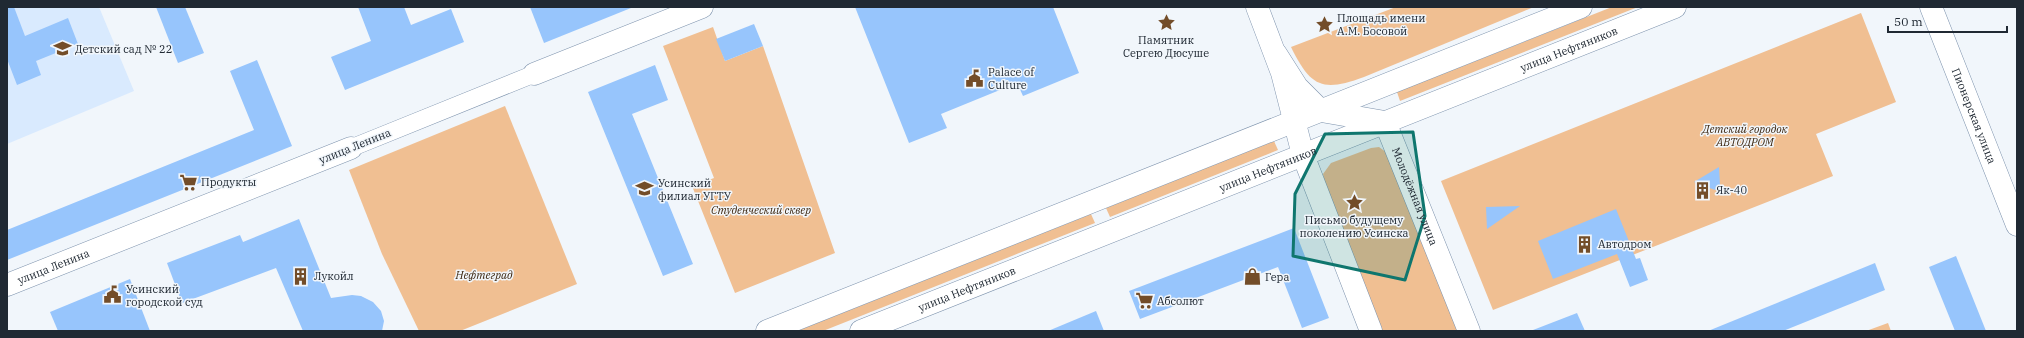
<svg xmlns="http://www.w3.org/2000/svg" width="2024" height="338" viewBox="0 0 2024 338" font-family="'IBM Plex Serif',serif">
<rect width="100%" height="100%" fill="#f1f6fb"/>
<!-- built -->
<path fill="#d9eafe" d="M7 7H99L134 91 7 144Z"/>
<!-- green -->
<g fill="#f0bf92">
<path d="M1396 7H1534L1364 77C1323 92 1311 88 1291 47Z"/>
<path d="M1612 7H1638L1400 101 1397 92Z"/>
<path d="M1861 13 1896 102 1816 134 1833 176 1493 310 1441 181Z"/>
<path d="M713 27 725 61 763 46 835 253 735 293 692 186 714 178 663 46Z"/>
<path d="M505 106 577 284 460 331H419L382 254 349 170Z"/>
<path d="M1274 141 1278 150 1110 217 1106 208Z"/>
<path d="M1379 147 1390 155 1461 331H1382L1326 191 1323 174 1331 163 1371 148Z"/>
<path d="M1091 214 1095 223 823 331H797Z"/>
<path d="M1888 323 1891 331H1866Z"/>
</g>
<!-- building -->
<g fill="#97c5fc">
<path d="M7 7H14L25 36 68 18 78 44 36 61 41 75 17 85 7 59Z"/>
<path d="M156 7H185L204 53 178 63Z"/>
<path d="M358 7H404L411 25 451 9 464 42 345 90 331 57 371 41Z"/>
<path d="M530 7H631V8L544 43Z"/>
<path d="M855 7H1053L1079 73 1023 96 1017 83 941 114 947 128 909 143Z"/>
<path d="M754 24 763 46 725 61 716 39Z"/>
<path d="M257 60 292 146 7 260V230L254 130 230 71Z"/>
<path d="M655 65 668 100 632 114 693 264 663 276 588 92Z"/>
<path d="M1719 167 1720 185 1715 190 1694 182Z"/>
<path d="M1520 206 1487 229 1486 207Z"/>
<path d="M1616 209 1636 259 1640 258 1648 280 1630 287 1617 254 1553 279 1538 241Z"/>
<path d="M299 219 331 298 352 295 361 296 373 302 381 311 384 321 382 331H303L276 268 182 303 167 263 240 235 243 242Z"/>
<path d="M1294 228 1329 318 1302 328 1278 267 1140 319 1129 291Z"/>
<path d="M1956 256 1986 331H1955L1929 267Z"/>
<path d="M1875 263 1885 290 1783 331H1708Z"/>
<path d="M130 279 150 331H58L50 312Z"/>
<path d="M1096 311 1104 331H1048Z"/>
<path d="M1577 313 1585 331H1533V330Z"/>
</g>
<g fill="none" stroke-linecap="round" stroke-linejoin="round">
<defs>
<path id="street" d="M351 148 534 74"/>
<g id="secondary">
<path d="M1257 7 1282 73 1303 155 1371 331"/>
<path id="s1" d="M1931 7 2017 225"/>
<path id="s2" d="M1276 54 1297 87 1321 111 1385 122 1469 331"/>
<path d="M534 74 702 7"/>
<path id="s3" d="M7 285 351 148"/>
<path d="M767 331 1581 7"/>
<path id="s4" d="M861 331 1675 7"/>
</g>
</defs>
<!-- street casing -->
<use href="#street" stroke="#7e93ad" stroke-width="18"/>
<!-- secondary casing -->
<use href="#secondary" stroke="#7e93ad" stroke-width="23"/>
<!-- street -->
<use href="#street" stroke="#fff" stroke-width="17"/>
<!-- secondary -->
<use href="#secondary" stroke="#fff" stroke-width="22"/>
</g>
<!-- marked area -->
<path fill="#0f766e" fill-opacity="0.2" stroke="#0f766e" stroke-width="3" stroke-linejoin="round" d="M1413 132 1425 216 1405 280 1293 256 1295 194 1325 134Z"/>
<!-- icons -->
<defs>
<symbol id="sight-bare" viewBox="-9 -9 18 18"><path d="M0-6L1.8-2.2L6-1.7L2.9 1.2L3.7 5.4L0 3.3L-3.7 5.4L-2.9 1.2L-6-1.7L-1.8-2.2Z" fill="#734d29" stroke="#f1f6fb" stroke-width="2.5" paint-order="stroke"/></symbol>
<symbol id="school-bare" viewBox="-9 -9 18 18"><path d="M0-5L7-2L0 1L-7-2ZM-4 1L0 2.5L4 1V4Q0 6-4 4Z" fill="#734d29" stroke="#f1f6fb" stroke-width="2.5" paint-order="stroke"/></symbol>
<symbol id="civic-bare" viewBox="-9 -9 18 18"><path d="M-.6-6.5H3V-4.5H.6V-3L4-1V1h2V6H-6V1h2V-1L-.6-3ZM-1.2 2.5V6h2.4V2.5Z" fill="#734d29" stroke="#f1f6fb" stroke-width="2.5" paint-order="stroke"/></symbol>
<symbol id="supermarket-bare" viewBox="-9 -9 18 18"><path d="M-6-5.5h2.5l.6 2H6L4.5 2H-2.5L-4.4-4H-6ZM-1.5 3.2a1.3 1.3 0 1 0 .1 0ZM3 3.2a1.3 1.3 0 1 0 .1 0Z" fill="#734d29" stroke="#f1f6fb" stroke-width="2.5" paint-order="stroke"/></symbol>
<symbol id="university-bare" viewBox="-9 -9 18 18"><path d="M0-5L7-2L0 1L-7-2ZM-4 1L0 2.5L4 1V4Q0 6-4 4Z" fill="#734d29" stroke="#f1f6fb" stroke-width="2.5" paint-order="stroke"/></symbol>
<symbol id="building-bare" viewBox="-9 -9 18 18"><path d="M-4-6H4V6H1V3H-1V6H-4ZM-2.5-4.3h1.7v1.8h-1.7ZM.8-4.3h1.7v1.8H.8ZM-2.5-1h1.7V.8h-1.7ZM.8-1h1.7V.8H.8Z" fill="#734d29" stroke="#f1f6fb" stroke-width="2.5" paint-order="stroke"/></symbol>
<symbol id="shop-bare" viewBox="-9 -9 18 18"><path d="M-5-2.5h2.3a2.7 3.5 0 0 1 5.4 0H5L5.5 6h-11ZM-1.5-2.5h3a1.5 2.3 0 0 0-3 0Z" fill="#734d29" stroke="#f1f6fb" stroke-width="2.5" paint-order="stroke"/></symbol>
</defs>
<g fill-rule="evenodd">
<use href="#sight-bare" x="1154" y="10" width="25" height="25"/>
<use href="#sight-bare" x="1312" y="12" width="25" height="25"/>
<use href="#school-bare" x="50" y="36" width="25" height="25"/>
<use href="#civic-bare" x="962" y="66" width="25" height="25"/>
<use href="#supermarket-bare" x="176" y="170" width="25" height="25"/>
<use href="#university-bare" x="632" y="176" width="25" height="25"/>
<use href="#building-bare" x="1690" y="178" width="25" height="25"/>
<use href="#sight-bare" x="1342" y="190" width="25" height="25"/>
<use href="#building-bare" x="1572" y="232" width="25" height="25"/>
<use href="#building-bare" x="288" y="264" width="25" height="25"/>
<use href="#shop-bare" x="1240" y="264" width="25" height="25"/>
<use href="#civic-bare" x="100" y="282" width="25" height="25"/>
<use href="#supermarket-bare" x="1132" y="288" width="25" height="25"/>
</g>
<g text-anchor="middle" stroke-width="3" stroke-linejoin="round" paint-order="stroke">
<!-- poi labels -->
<g font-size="11" fill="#202933" stroke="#f1f6fb" text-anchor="start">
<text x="1337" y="22">Площадь имени<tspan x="1337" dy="13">А.М. Босовой</tspan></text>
<text x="1166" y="44" text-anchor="middle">Памятник<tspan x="1166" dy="13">Сергею Дюсуше</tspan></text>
<text x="75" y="53">Детский сад № 22</text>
<text x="988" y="76">Palace of<tspan x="988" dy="13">Culture</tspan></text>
<text x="201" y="186">Продукты</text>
<text x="658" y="187">Усинский<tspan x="658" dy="13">филиал УГТУ</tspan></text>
<text x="1716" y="194">Як-40</text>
<text x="1354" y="224" text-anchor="middle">Письмо будущему<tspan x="1354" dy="13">поколению Усинска</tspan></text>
<text x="1598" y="248">Автодром</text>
<text x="314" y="280">Лукойл</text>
<text x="1265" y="281">Гера</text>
<text x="126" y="293">Усинский<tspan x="126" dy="13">городской суд</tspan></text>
<text x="1157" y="305">Абсолют</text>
</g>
<!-- street labels -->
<g font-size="11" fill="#202933" stroke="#f1f6fb">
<text dy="4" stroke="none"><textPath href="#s4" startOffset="762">улица Нефтяников</textPath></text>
<text dy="4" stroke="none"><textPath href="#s1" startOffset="117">Пионерская улица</textPath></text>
<text transform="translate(355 146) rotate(-22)" y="4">улица Ленина</text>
<text dy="4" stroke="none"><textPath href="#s4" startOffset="438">улица Нефтяников</textPath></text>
<text dy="4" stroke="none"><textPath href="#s2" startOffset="218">Молодёжная улица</textPath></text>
<text dy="4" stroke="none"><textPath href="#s3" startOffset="50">улица Ленина</textPath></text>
<text dy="4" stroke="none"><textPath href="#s4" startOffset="114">улица Нефтяников</textPath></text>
</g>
<!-- park labels -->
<g font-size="11" font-style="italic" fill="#3c260f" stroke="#f1f6fb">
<text x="1745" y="133">Детский городок<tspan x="1745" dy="13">АВТОДРОМ</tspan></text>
<text x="761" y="214">Студенческий сквер</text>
<text x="484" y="279">Нефтеград</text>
</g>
</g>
<!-- border -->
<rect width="2024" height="338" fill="none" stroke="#202933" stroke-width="16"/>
<!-- scale -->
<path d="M1888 26v6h119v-6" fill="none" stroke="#202933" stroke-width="2"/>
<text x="1894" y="26" font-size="12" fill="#202933" stroke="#f1f6fb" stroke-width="3" paint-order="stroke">50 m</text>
</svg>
